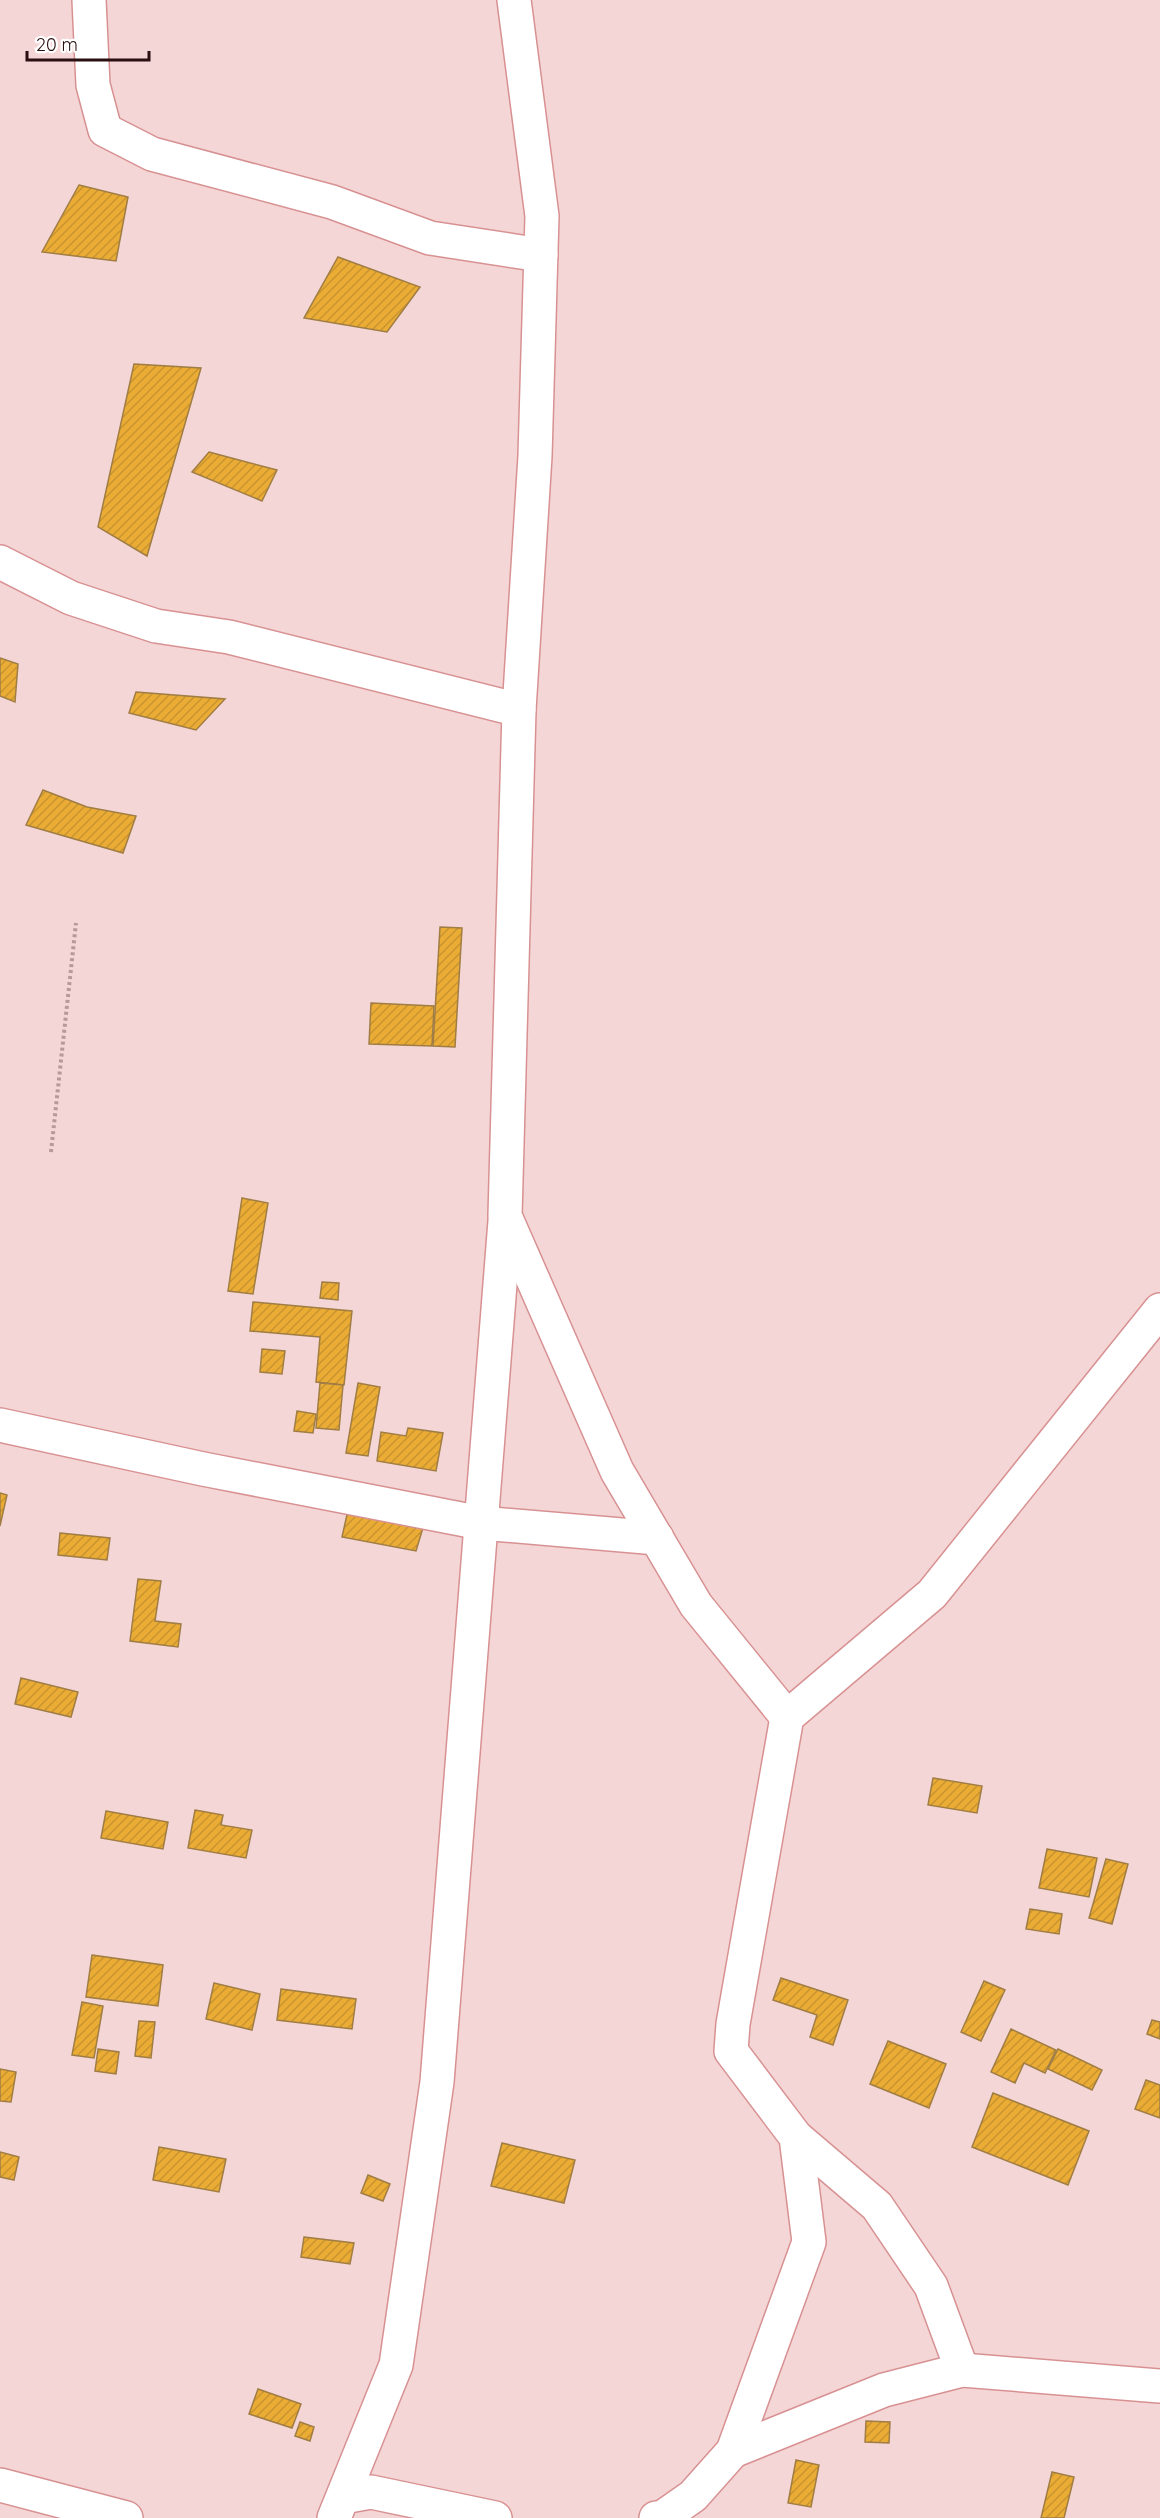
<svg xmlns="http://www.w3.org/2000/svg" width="1160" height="2518" viewBox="0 0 1160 2518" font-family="Quicksand,sans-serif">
<defs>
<pattern id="building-hatch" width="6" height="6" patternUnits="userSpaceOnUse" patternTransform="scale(1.5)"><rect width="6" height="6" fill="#eaac35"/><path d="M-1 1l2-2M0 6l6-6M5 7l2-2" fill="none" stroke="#c9932e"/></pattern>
</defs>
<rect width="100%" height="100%" fill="#f5d6d6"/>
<!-- building -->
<g fill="url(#building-hatch)" stroke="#a07d44" stroke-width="1.5">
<path d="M79 185 128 197 116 261 42 252Z"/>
<path d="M338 257 420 287 387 332 304 318Z"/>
<path d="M134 364 201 368 147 556 98 527Z"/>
<path d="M209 452 277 470 262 501 192 472Z"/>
<path d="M0 658 18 664 15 702 0 696Z"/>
<path d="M136 692 225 699 196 730 129 713Z"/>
<path d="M43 790 87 807 136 816 123 853 26 825Z"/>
<path d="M440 927 462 928 455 1047 433 1046Z"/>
<path d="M371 1003 434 1006 432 1046 369 1044Z"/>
<path d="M242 1198 268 1203 253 1294 228 1291Z"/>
<path d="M322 1282 339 1283 338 1300 320 1298Z"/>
<path d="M253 1302 352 1311 344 1385 316 1382 320 1337 250 1331Z"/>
<path d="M262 1349 285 1351 282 1374 260 1372Z"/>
<path d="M320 1383 343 1385 339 1430 316 1428Z"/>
<path d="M358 1383 380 1387 368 1456 346 1453Z"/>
<path d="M297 1411 316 1414 313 1433 294 1431Z"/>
<path d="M408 1428 443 1433 436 1471 377 1461 381 1432 406 1436Z"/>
<path d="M0 1493 7 1495 0 1526Z"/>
<path d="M348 1510 425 1521 416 1551 342 1537Z"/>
<path d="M60 1533 110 1538 107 1560 58 1555Z"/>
<path d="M138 1579 161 1581 155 1621 181 1624 178 1647 130 1641Z"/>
<path d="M21 1678 78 1692 71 1717 15 1704Z"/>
<path d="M933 1778 982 1786 977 1813 928 1805Z"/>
<path d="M195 1810 223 1815 221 1825 252 1830 246 1858 188 1848Z"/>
<path d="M106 1811 168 1822 163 1849 101 1838Z"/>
<path d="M1047 1849 1097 1858 1089 1897 1039 1888Z"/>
<path d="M1106 1859 1128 1864 1112 1924 1089 1918Z"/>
<path d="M1030 1909 1062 1914 1059 1934 1026 1929Z"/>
<path d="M92 1955 163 1965 158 2006 86 1997Z"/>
<path d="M781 1978 848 2000 833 2045 810 2037 817 2015 773 2000Z"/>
<path d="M984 1981 1005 1990 981 2041 961 2032Z"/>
<path d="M214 1983 260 1994 252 2030 206 2019Z"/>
<path d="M281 1989 356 1999 352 2029 277 2020Z"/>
<path d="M82 2002 103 2006 94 2058 72 2055Z"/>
<path d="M1152 2020 1160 2022V2039L1147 2034Z"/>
<path d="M139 2021 155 2022 151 2058 135 2056Z"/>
<path d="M1011 2029 1056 2050 1045 2073 1024 2063 1015 2083 991 2072Z"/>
<path d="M888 2041 946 2064 929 2108 870 2084Z"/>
<path d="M98 2049 119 2052 116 2074 95 2071Z"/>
<path d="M1058 2049 1102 2070 1092 2090 1048 2069Z"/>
<path d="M0 2069 16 2072 11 2102 0 2101Z"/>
<path d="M1146 2080 1160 2085V2118L1135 2109Z"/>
<path d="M993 2093 1089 2131 1068 2185 972 2147Z"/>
<path d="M502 2143 575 2160 564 2203 491 2186Z"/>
<path d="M159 2147 226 2159 219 2192 153 2180Z"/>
<path d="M0 2152 19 2157 14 2180 0 2177Z"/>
<path d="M368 2175 390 2184 383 2201 361 2193Z"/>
<path d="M304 2237 354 2243 350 2264 301 2257Z"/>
<path d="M258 2389 301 2404 292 2428 249 2414Z"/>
<path d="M866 2421 890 2422 889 2443 865 2442Z"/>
<path d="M300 2422 314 2427 310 2441 295 2436Z"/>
<path d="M796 2460 819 2465 811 2507 788 2503Z"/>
<path d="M1052 2472 1074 2477 1064 2518H1041Z"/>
</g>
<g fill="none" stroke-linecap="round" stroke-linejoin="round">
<defs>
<g id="minor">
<path d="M89 0 93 85 105 130 152 154 332 202 430 238 541 255"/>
<path d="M514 0 542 216 535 456 519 710"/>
<path d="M0 562 71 598 156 626 229 637 519 710 505 1216 617 1471 696 1605 787 1717"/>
<path d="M0 1425 203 1469 481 1523 657 1538"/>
<path d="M796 2137 877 2206 931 2286 962 2370"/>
<path d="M733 2451 884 2390 962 2370 1160 2386"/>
<path d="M343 2497 371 2492 495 2518"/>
<path d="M334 2518 396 2365 437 2082 505 1221"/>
<path d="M656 2518 663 2517 693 2496 733 2451 809 2242 796 2137 731 2051 733 2024 787 1717 932 1594 1160 1310"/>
</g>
<path id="trunk" d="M0 2485 126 2518"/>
</defs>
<!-- minor casing -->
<use href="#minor" stroke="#d89192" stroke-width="36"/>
<!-- trunk casing -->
<use href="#trunk" stroke="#d89192" stroke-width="36"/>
<!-- path -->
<path stroke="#b69999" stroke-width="4" stroke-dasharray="3 3" stroke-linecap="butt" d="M51 1152 76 923"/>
<!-- minor -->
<use href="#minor" stroke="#fff" stroke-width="33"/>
<!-- trunk -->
<use href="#trunk" stroke="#fff" stroke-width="33"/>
</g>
<!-- scale -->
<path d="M27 51v9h122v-9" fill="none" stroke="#290f10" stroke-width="3"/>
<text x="36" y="51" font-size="18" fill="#290f10" stroke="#ffffff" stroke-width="4.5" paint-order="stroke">20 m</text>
</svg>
